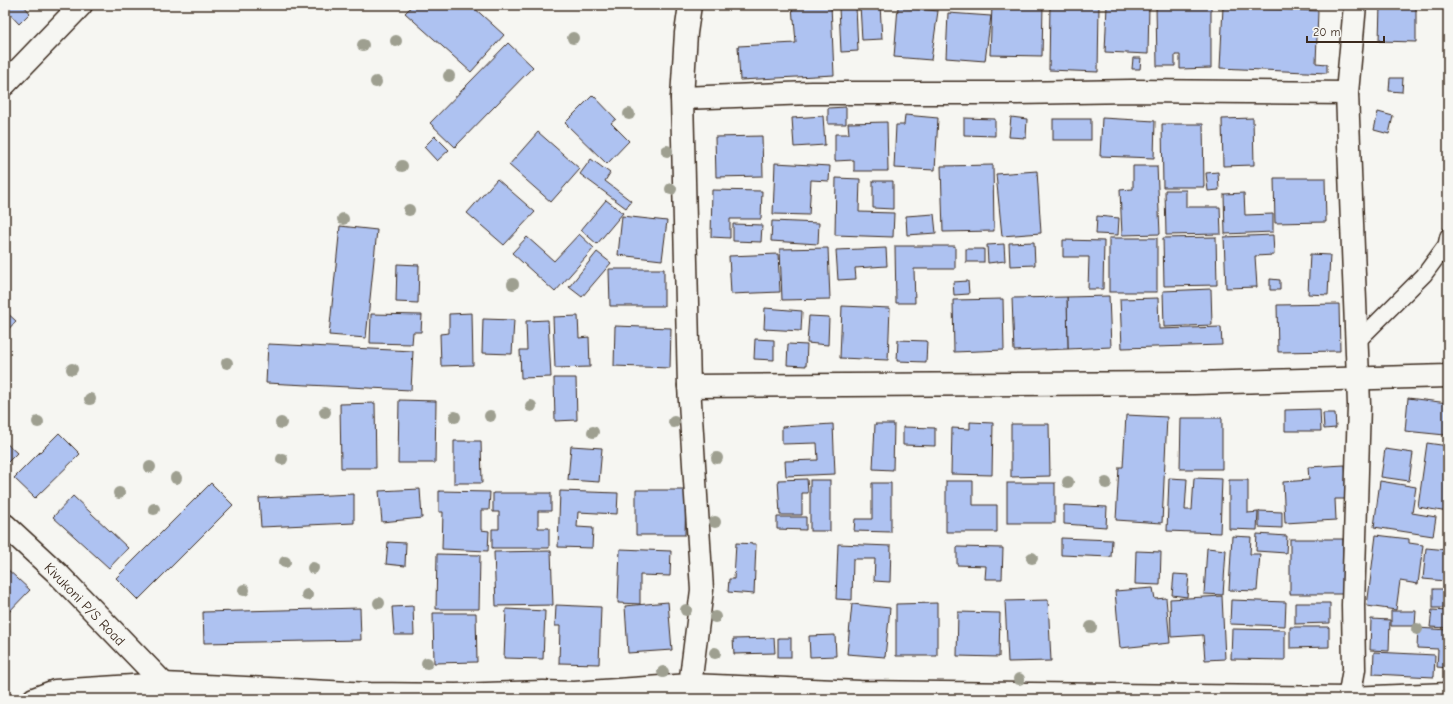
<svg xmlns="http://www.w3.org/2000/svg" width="1453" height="704" viewBox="0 0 1453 704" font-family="'Comic Neue',sans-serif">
<rect width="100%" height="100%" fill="#f6f6f2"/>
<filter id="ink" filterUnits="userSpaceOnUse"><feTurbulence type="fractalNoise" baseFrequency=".025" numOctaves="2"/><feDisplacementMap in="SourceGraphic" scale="8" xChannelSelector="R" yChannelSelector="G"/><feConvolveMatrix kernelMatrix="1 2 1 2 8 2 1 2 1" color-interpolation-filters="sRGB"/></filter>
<g filter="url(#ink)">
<!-- building -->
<g fill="#aec2f1" stroke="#3b2a1e">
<path d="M5 5H27L25 7 30 13 19 24 5 9Z"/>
<path d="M413 5H471L504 35 471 72 405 13Z"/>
<path d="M831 5 834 75 740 80 738 46 796 43 794 19H793L792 6Z"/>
<path d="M860 5H880L882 39 862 40Z"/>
<path d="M992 5H1043L1042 56 990 55Z"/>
<path d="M1050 5H1099L1098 72 1049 70Z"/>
<path d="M1107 5H1149L1148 54 1105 52Z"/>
<path d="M1156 5H1211V68L1180 69V55H1175V66H1157Z"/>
<path d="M1380 5H1416V42L1379 41Z"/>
<path d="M839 7H856L858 51 841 52Z"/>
<path d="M898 7 938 11 931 60 894 57Z"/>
<path d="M1223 7 1318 11 1316 63 1327 64V73L1220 68Z"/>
<path d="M948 13 991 16 985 61 946 58Z"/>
<path d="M508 43 533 67 455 147 430 123Z"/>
<path d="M1133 58H1141L1140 69H1132Z"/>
<path d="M1390 78H1403L1402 92 1389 91Z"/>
<path d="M593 95 616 119 611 123 629 141 607 164 565 123Z"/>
<path d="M846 107V124H828V108Z"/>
<path d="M1378 112 1393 116 1389 134 1374 130Z"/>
<path d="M905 115 938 118 935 170 894 168 896 125H904Z"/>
<path d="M823 116 825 145 794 147 792 118Z"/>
<path d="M1011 117 1027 119 1026 138 1009 137Z"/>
<path d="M964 118 995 119V136L964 135Z"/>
<path d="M1102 118 1155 121 1154 158 1100 156Z"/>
<path d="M1253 118 1254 165 1223 166 1222 119Z"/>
<rect x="1053" y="119" width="38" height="21"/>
<path d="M887 122 888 171H854V160L835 161V134H849L848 123Z"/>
<path d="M1162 124H1203L1204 187H1163Z"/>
<path d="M538 132 580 169 551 202 509 165Z"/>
<path d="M435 136 449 150 437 161 424 147Z"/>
<path d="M762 136 763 176 716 177 715 137Z"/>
<path d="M591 159 610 173 605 181 631 201 626 208 580 174Z"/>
<path d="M775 163 830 166 829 181 811 180 809 215 773 214Z"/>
<path d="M993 165 994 231 943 232 941 166Z"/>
<path d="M1133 166H1157L1160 234 1122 235 1120 190 1133 189Z"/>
<path d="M1037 171 1041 233 1002 236 996 174Z"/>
<path d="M1218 172 1219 190 1208 191 1206 173Z"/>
<path d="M836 178 860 179 859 212 894 213 893 237 835 235Z"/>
<path d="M1274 178H1325L1326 222 1275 223Z"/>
<path d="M497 179 535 212 504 245 467 213Z"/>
<path d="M873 181H893V209L873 208Z"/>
<path d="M712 190 762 191 761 219H730V238L711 237Z"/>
<path d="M1165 190H1186V207H1220L1221 234 1166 235Z"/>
<path d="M1244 193 1245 215 1273 214V232L1225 234 1224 194Z"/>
<path d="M606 200 623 213 597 244 581 230Z"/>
<path d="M934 214 936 233 907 235 906 216Z"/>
<path d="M622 216 667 221 662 260 618 255Z"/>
<path d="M1097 216 1119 218 1118 235 1096 234Z"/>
<path d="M772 221 819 223 818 244 771 241Z"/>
<path d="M733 224 762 225 761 242 733 241Z"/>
<path d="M340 226 377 230 366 338 329 335Z"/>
<path d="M579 234 594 248 555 292 512 253 527 237 554 261Z"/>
<path d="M1273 235 1274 255 1255 256 1257 287 1226 288 1224 237Z"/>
<path d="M1216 237 1217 285 1164 286 1163 238Z"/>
<rect x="1109" y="238" width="48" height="54"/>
<path d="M1063 240 1104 241 1103 289H1088L1089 257H1063Z"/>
<path d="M1034 242 1035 265 1010 266 1009 243Z"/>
<path d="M1004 244 1005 261 988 263 987 245Z"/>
<path d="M895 246H955V269H914L915 303H896Z"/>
<path d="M828 248 830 299 782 300 780 249Z"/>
<path d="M886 248 887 266 855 268 856 279 838 280 836 250Z"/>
<rect x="966" y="249" width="18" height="13"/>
<path d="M597 252 611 263 582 297 569 287Z"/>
<path d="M778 254 780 292 731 294 729 256Z"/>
<path d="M1310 254 1330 255 1328 295 1308 294Z"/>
<path d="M397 264 419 265 418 303 396 302Z"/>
<path d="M609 269H664V306H610Z"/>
<path d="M1270 279 1280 280V290H1270Z"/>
<path d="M968 281 969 294 954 295 953 282Z"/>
<path d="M1211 289 1212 325 1164 327 1163 291Z"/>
<path d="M1109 296 1111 347 1068 349 1067 297Z"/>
<path d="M1067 297 1068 349 1014 351 1012 298Z"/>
<path d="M1158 298 1159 329 1221 327 1222 345 1122 348 1120 299Z"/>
<path d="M1003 299 1004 350 954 352 953 300Z"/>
<path d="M1339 304 1340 351 1278 352 1277 305Z"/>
<path d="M842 306 890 308 888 360 840 358Z"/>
<path d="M765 308 802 311 801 331 764 329Z"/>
<path d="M5 311 16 321 5 333Z"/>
<path d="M472 313 473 365 441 366 440 334 449 333V314Z"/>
<path d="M371 314 422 315 421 332H413L412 344 370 343Z"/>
<path d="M578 316 579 338 589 337 590 367 555 368 553 317Z"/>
<path d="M809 316 829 317 828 345 807 343Z"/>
<path d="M483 319 514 320 512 354 482 353Z"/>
<path d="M548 320 551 377 521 378 520 350H527L526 321Z"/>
<path d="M615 326 671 328 670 368 614 366Z"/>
<path d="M755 339 774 340V360L754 359Z"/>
<path d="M898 340 927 341 926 362 897 361Z"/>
<path d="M268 344 413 351 411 390 266 383Z"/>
<path d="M788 344 807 345 806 366 787 365Z"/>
<path d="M554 378H576L577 420 555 421Z"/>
<path d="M1408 398 1448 403 1445 435 1405 431Z"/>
<path d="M399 400 436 401 435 463H398Z"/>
<path d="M375 403 376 468H341L340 404Z"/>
<path d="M1320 409 1321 431H1285V410Z"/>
<path d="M1323 413H1335L1336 428 1324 429Z"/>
<path d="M1126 415 1167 417 1162 523 1116 520 1119 467H1123Z"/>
<path d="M1181 418H1222V469H1180Z"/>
<path d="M970 422 993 423 992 475 951 474 952 428 970 429Z"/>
<path d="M833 424 835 474 786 476 785 461 818 460 817 443 782 444V427Z"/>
<path d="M875 424H894L893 470 873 469Z"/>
<path d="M1011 424H1049L1050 476 1011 477Z"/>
<path d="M903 427 935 428V446L903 445Z"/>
<path d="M59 433 80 454 35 498 14 478Z"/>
<path d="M454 441H481L482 483H454Z"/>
<path d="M5 442 17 453 5 465Z"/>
<path d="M1427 443 1448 446V512L1418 507Z"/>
<path d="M571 446 602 448 599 482 568 480Z"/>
<path d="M1385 449 1413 453 1409 481 1381 477Z"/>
<path d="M1345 465 1347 499H1335L1336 520 1285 523 1283 482 1309 480 1308 467Z"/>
<path d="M1169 478 1187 479 1185 510H1192L1194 478 1222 479 1220 533 1167 531Z"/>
<path d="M807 479 808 493H802V515H780L778 480Z"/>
<rect x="810" y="480" width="20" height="51"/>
<path d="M1229 480H1248V513L1258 512 1257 530 1229 529Z"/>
<path d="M946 481H973V505H997V532H946Z"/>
<path d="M1380 481 1416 487 1412 513 1436 517 1433 536 1374 527Z"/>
<path d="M211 483 233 505 138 600 116 578Z"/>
<path d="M872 483H891V532L854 531 855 519H872Z"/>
<rect x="1007" y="483" width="48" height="40"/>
<path d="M420 489 422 518 382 522 379 491Z"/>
<path d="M636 490H686L685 535H636Z"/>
<path d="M439 491 490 492 489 510H481V530L489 531 488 551 442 549 443 512H439Z"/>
<path d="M560 491 618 493 617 514 578 512 577 527 593 528 592 548 558 547Z"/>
<path d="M493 493H551V511H538V528H549V548H492V529H499V512H493Z"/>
<path d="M354 494V523L261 527 259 498Z"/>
<path d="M73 496 128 548 109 568 53 517Z"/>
<path d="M1064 505 1107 507 1106 527 1064 524Z"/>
<path d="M1259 511 1282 512V528L1259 527Z"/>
<path d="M777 517H806V530L777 529Z"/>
<path d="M1257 534 1287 536 1286 553 1256 551Z"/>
<path d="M1376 535 1409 539V543L1423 545 1418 584 1400 581 1396 610 1367 606Z"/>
<path d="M1232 536 1251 537 1250 554H1260L1257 591 1229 590Z"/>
<path d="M1061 538 1112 540 1111 557 1061 555Z"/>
<rect x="1290" y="539" width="53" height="55"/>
<path d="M388 542 406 543 405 566 386 564Z"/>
<path d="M736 543 756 544 754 594 728 592 729 579H734Z"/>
<path d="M838 544 891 546 890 582 874 581 875 559H853L852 600 836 599Z"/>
<path d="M957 547 1003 548 1002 579H985L986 566 957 565Z"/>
<path d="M1207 548 1226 550 1223 595 1204 594Z"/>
<path d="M1426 548 1448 550 1446 581 1423 579Z"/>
<path d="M620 549 671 551 670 576 640 575V604L618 603Z"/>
<path d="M551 551 553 605 496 606 494 552Z"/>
<path d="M1136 551 1161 552 1160 585 1135 584Z"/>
<path d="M437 554 480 555 479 609H436Z"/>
<path d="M5 567 30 590 5 616Z"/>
<path d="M1174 574 1189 575 1187 597 1172 595Z"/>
<path d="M1153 588 1155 599 1166 598 1170 643 1120 648 1115 591Z"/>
<rect x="1433" y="589" width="15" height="19"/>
<path d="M1222 596 1225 659 1205 660 1203 635 1171 637 1170 599Z"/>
<path d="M1048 600 1051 661 1008 662 1005 601Z"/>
<path d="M1231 600 1286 602 1285 626 1230 624Z"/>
<path d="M668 602 672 650 628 653 625 606Z"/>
<path d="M937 603V656H896V604Z"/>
<path d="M1295 603H1330V623L1295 624Z"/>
<path d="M852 604 890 608 885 657 847 654Z"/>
<path d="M556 605 601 607 599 664 559 663 560 626H555Z"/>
<path d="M413 606 414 635H394L392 607Z"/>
<path d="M360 608 361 640 204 643 203 612Z"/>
<path d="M506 609 545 611 543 659 504 658Z"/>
<path d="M1432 610 1448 611V628L1430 627Z"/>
<path d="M1391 611H1416L1415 626H1391Z"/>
<path d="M958 612 1000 613 999 657 957 656Z"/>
<path d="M433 613H476L477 662 434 663Z"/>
<path d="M1371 619 1390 620 1389 651 1370 650Z"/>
<path d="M1290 627H1329V647L1290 648Z"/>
<path d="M1418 628 1448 630V668L1437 667 1438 649 1417 648Z"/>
<path d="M1232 629 1285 630V660L1231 659Z"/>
<path d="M835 635 836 656 810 657 809 636Z"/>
<path d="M774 638 775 653 734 654 733 639Z"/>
<rect x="778" y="638" width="13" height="19"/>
<path d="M1374 652 1435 655 1434 677 1373 674Z"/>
</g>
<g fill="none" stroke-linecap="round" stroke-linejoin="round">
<defs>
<path id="lane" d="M1356 343 1424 275 1446 245 1448 236"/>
<g id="street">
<path d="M5 84 81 5"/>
<path d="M682 98 811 93H1017L1132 91 1347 93"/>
<path d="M689 386 1194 383 1448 376"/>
<path d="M5 525 57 573 164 684"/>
<path d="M34 699 55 691 164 684 370 694 456 695 543 692 574 693 690 685 860 692 1349 698 1448 694"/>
<path d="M687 699 690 685 702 590 689 386 682 98 686 33 690 5"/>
<path d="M1349 699 1354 669 1353 605 1359 405 1347 93 1355 5"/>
</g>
</defs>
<!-- lane casing -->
<use href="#lane" stroke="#3b2a1e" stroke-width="18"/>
<!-- street casing -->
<use href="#street" stroke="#3b2a1e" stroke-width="25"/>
<!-- lane -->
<use href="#lane" stroke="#f6f6f2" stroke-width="15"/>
<!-- street -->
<use href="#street" stroke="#f6f6f2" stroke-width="22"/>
</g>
<!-- trees -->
<g fill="#9e9f90">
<circle cx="573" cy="38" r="6"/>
<circle cx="396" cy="41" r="6"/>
<circle cx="363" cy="45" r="6"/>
<circle cx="449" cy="76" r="6"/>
<circle cx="376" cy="82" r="6"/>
<circle cx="629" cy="114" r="6"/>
<circle cx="667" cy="151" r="6"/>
<circle cx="402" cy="166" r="6"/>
<circle cx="671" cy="189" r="6"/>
<circle cx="409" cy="210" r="6"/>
<circle cx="343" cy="219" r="6"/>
<circle cx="513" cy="284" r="6"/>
<circle cx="227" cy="363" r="6"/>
<circle cx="72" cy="369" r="6"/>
<circle cx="90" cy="399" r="6"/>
<circle cx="531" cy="406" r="6"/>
<circle cx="325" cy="412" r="6"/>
<circle cx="490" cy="416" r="6"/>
<circle cx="455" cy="417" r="6"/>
<circle cx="38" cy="422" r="6"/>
<circle cx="674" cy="422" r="6"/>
<circle cx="281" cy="423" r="6"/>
<circle cx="593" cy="432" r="6"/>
<circle cx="717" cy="458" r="6"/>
<circle cx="282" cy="459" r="6"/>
<circle cx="150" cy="467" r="6"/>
<circle cx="176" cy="478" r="6"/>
<circle cx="1068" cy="482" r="6"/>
<circle cx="1106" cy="483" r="6"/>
<circle cx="119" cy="493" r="6"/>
<circle cx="154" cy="509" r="6"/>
<circle cx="715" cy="522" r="6"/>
<circle cx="1032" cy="558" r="6"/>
<circle cx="285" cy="562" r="6"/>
<circle cx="313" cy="568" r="6"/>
<circle cx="244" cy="590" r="6"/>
<circle cx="307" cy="595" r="6"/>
<circle cx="379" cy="603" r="6"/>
<circle cx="686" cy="610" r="6"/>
<circle cx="715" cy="617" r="6"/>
<circle cx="1091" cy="627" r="6"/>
<circle cx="1417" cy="629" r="6"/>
<circle cx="715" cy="653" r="6"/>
<circle cx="427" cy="663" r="6"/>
<circle cx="663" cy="672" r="6"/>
<circle cx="1019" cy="679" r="6"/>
</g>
</g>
<g text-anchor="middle" stroke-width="4" stroke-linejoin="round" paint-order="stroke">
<!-- street labels -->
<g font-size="14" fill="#3b2a1e" stroke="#f6f6f2">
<text transform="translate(85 604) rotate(46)" y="5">Kivukoni P/S Road</text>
</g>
</g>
<!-- margin -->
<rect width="1453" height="704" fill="none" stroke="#f6f6f2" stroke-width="20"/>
<rect x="10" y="10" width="1433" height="684" fill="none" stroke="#3b2a1e" stroke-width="1.5" filter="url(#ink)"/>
<!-- scale -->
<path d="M1307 36v6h77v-6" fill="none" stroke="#3b2a1e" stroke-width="2"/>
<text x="1313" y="36" font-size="12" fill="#3b2a1e" stroke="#f6f6f2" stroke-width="3" paint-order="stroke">20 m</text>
</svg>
